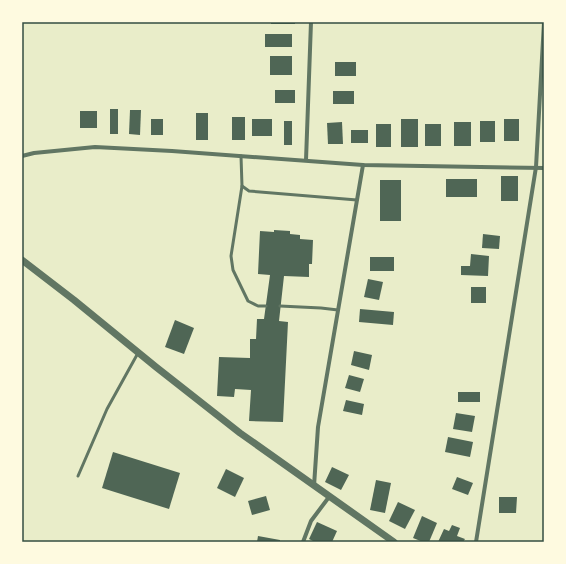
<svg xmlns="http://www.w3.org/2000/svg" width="566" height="564" viewBox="0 0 566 564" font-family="'DejaVu Sans',sans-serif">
<rect width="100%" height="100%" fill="#e9edc9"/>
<!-- building -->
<g fill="#4f6655">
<rect x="271" y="22" width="24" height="2"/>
<rect x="265" y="34" width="27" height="13"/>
<rect x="270" y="56" width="22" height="19"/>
<rect x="335" y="62" width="21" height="14"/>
<rect x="275" y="90" width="20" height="13"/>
<rect x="333" y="91" width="21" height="13"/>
<rect x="110" y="109" width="8" height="25"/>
<path d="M130 110H141L140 135 129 134Z"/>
<rect x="80" y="111" width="17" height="17"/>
<rect x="196" y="113" width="12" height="27"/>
<rect x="232" y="117" width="13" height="23"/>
<rect x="151" y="119" width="12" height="16"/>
<rect x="252" y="119" width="20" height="17"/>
<rect x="401" y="119" width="17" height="28"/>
<rect x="504" y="119" width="15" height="22"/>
<rect x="284" y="121" width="8" height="24"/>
<rect x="480" y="121" width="15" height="21"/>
<path d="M342 122 343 144H328L327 123Z"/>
<rect x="454" y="122" width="17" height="24"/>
<rect x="376" y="124" width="15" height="23"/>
<rect x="425" y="124" width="16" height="22"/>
<rect x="351" y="130" width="17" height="13"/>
<rect x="501" y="176" width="17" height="25"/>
<rect x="446" y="179" width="31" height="18"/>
<rect x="380" y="180" width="21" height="41"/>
<path d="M274 230 290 231V234L300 235V239L313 240 312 264H309V277L284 276 279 321 288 322 283 422 249 421 251 390 235 389 234 397 217 396 219 357 250 358V339H256L257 319H264L270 275 258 274 260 231 274 232Z"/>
<path d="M483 234 500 236 499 249 482 248Z"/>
<path d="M471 254 489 256 488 276 461 275V266H470Z"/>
<rect x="370" y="257" width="24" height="14"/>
<path d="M368 279 383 282 379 300 364 297Z"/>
<rect x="471" y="287" width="15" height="16"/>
<path d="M360 309 394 312 393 325 359 322Z"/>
<path d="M175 320 194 328 184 354 165 347Z"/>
<path d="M354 351 372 355 369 370 351 365Z"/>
<path d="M349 375 364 379 360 392 345 388Z"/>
<rect x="458" y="392" width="22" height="10"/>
<path d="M346 400 364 404 362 415 343 411Z"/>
<path d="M456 413 475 416 472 432 453 429Z"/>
<path d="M448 437 473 442 470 457 445 452Z"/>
<path d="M113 452 180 473 169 509 102 488Z"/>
<path d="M332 467 349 475 341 490 325 482Z"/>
<path d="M226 469 244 478 235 497 217 488Z"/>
<path d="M457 477 473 483 468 495 452 489Z"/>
<path d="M376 480 391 483 385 513 370 510Z"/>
<path d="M266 496 270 510 252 515 248 501Z"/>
<path d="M499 497H517L516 513H499Z"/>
<path d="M398 502 415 510 405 529 389 521Z"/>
<path d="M422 516 437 523 429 542H423L413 538Z"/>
<path d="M317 522 337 531 332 542H315L309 539Z"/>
<path d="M452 525 460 528 457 536 465 539 463 542H438L444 529 449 531Z"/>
<path d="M258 536 280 540V542H257Z"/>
</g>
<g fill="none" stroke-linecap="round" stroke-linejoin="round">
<!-- service -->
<g stroke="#617663" stroke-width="3">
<path d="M241 156 242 186 231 256 233 270 248 301 258 306H266"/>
<path d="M242 186 249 191 357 200"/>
<path d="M280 306 321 308 338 310"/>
<path d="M78 476 107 409 138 353"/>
</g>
<!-- minor -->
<g stroke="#617663" stroke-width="4">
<path d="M22 156 34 153 95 147 172 151 363 165 544 168"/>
<path d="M306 160 311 22"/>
<path d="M314 486 318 427 363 165"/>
<path d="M303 542 311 521 329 497"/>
<path d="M476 542 536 167 544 22"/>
</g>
<!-- tertiary -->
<path stroke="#617663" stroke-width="7" d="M22 260 74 300 156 367 240 433 394 542"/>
</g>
<!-- border -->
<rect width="566" height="564" fill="none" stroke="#fefae0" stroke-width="46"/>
<rect x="23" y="23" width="520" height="518" fill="none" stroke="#344e41" stroke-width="1.5"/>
</svg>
